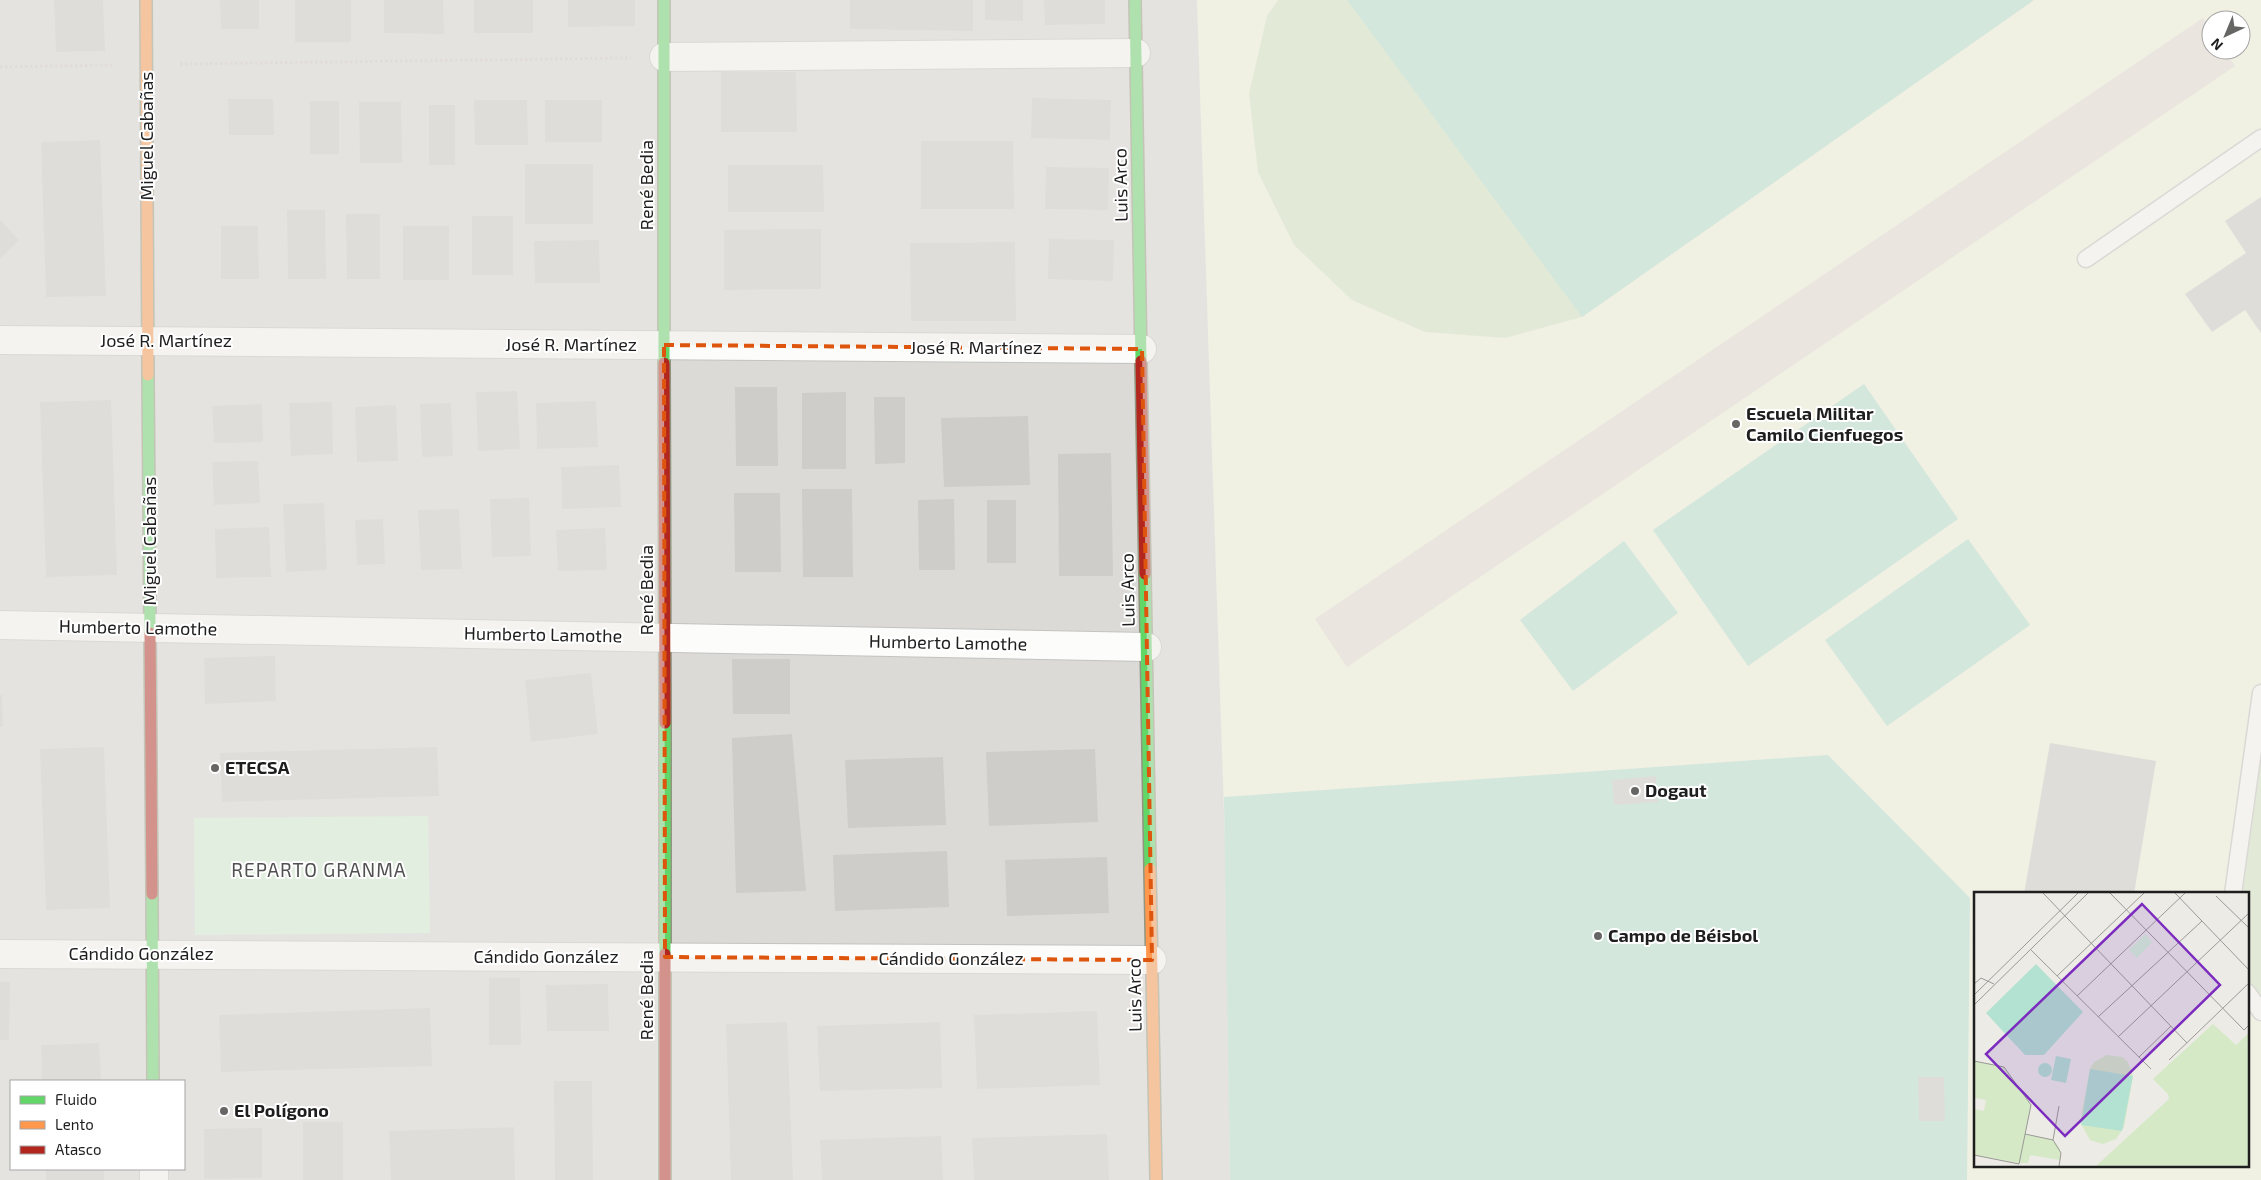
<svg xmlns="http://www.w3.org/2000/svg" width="2261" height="1180" viewBox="0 0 2261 1180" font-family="'Exo 2',sans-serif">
<rect width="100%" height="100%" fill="#ecebe6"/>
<!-- residential -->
<path fill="#dbdad7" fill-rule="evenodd" d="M0 0H1197L1227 900 1230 1180H0ZM11 1081H184V1169H11Z"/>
<!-- education -->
<path fill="#f4f5e1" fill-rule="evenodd" d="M1197 0H2261V1180H1230L1227 900ZM2211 20H2241V50H2211ZM1975 894H2247V1166H1975Z"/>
<!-- military -->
<path fill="#e6ddd6" d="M2203 18 2211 30V50H2224L2235 66 1347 667 1315 619Z"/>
<!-- grass -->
<g fill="#d5e9c6">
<path d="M1278 0H2034L1582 317 1505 338 1425 332 1352 300 1294 245 1258 172 1249 94 1267 16Z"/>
<path d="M2261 693V1012L2247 992V894H2233Z"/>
</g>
<!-- park -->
<path fill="#d5f2d7" d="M428 816 430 933 195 935 194 818Z"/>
<!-- pitch -->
<g fill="#b3e2d2">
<path d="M1347 0H2034L1582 317Z"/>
<path d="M1864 384 1958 519 1748 666 1653 530Z"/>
<path d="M1968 539 2030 625 1887 726 1825 640Z"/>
<path d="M1624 541 1678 613 1573 691 1520 620Z"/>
<path d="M1828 755 1970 898 1967 1180H1230L1224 797Z"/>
</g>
<!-- building -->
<g fill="#cecdc9">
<path d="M54 0H103L105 51 56 52Z"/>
<path d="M220 0H259V29H221Z"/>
<rect x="295" y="0" width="56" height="42"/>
<path d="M384 0H443L444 34 384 33Z"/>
<rect x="474" y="0" width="59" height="33"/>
<path d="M568 0H635V26L568 27Z"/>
<path d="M850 0H973V31L850 29Z"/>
<path d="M985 0H1023V21L985 20Z"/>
<path d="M1044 0H1105V24L1045 25Z"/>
<path d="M721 72H796L797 132H721Z"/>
<path d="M1032 98 1111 100 1110 140 1031 138Z"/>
<path d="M228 99H273L274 135H229Z"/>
<path d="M474 100H527L528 145H475Z"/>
<rect x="545" y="100" width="57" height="42"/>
<rect x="310" y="101" width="29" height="53"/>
<path d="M359 102H401L402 163H360Z"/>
<rect x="429" y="105" width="26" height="60"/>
<path d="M100 140 106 296 46 297 41 142Z"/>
<path d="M921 141H1013L1014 209H921Z"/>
<rect x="525" y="164" width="68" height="60"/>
<path d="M728 165H823L824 212H728Z"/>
<path d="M1046 167 1109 168 1108 210 1045 209Z"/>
<path d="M2261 197V333L2245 310 2212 332 2185 294 2246 253 2225 221Z"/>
<path d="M287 210H325L326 279H288Z"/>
<path d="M346 214H380V279H347Z"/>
<rect x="472" y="216" width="41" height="59"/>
<path d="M0 220 19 240 0 259Z"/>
<path d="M221 226H258L259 279H221Z"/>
<rect x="403" y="226" width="46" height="54"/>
<path d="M821 229V289L724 290V230Z"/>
<path d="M1049 239 1114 240 1113 281 1048 279Z"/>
<path d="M599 240 600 283H535L534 241Z"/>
<path d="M1015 242 1016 321H911L910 243Z"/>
<path d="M735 387H777L778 466H736Z"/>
<path d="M517 391 520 449 478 451 476 392Z"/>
<path d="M846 392V469H802V393Z"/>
<path d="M874 397H905V463L875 464Z"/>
<path d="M111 400 117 575 46 577 40 402Z"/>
<path d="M596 401 598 447 537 449 536 403Z"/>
<path d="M332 402 333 454 291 456 289 403Z"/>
<path d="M451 403 453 456 422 457 420 404Z"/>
<path d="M262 404 263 442 214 443 212 406Z"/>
<path d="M396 405 398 461 357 462 355 407Z"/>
<path d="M1028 416 1030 485 944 487 941 418Z"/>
<path d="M1111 453 1113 576H1059L1058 454Z"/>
<path d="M258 461 260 503 214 505 212 462Z"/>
<path d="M619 465 621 507 562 509 561 467Z"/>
<path d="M802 489H852L853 577H803Z"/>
<path d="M734 493H780L781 572H735Z"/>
<path d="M529 498 531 556 492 557 490 499Z"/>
<path d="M954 499 955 570H919L918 500Z"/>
<rect x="987" y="500" width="29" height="63"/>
<path d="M324 503 327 570 286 572 283 504Z"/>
<path d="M459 509 462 569 421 570 418 510Z"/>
<path d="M383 519 385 564 357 565 355 520Z"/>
<path d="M269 527 271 577 216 578 215 529Z"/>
<path d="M605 528 607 570 558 571 556 530Z"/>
<path d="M275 656 276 701 205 704 204 658Z"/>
<path d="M732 659H790V714H733Z"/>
<path d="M591 673 598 734 531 742 525 680Z"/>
<path d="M0 695H2L3 726 0 727Z"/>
<path d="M792 734 806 891 736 893 732 738Z"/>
<path d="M2050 743 2156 761 2134 894H2024Z"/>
<path d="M104 747 110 908 46 910 40 749Z"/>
<path d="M437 747 439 796 222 802 220 753Z"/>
<path d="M1095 749 1098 822 989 826 986 752Z"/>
<path d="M943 757 946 825 848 828 845 760Z"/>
<path d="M1656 776 1658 802 1614 805 1612 780Z"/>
<path d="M947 851 949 907 835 911 833 855Z"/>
<path d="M1107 857 1109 913 1007 916 1005 860Z"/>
<path d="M489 978H520L521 1045H489Z"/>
<path d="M0 982H10L9 1040H0Z"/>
<path d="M608 984 609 1031H547L546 985Z"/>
<path d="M430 1008 432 1066 221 1072 219 1015Z"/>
<path d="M1097 1011 1100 1085 977 1089 974 1015Z"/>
<path d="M787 1022 793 1180H731L726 1024Z"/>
<path d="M940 1022 942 1088 820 1091 817 1026Z"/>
<path d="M99 1043 101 1081H42L41 1045Z"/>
<path d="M1918 1077H1944L1945 1121H1919Z"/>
<path d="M554 1081H592L593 1180H555Z"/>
<rect x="303" y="1122" width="40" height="58"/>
<path d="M514 1127 515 1180H391L389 1131Z"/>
<path d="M262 1128V1178L204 1179V1129Z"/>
<path d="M1107 1134 1109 1180H974L972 1138Z"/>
<path d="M941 1136 943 1180H822L820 1140Z"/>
<rect x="46" y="1169" width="58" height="11"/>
</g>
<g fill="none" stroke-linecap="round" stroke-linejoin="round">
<defs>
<g id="lane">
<path d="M2086 259 2261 138"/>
<path d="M2233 894 2261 693"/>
<path d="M2247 992 2261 1012"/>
</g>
<g id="street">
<path d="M664 57 1136 53"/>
<path d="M0 340 1142 349"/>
<path d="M0 625 1147 647"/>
<path d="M0 954 1152 960"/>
<path d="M154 1169V1180"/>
</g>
<g id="fast">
<path d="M664 0V363"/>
<path d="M1135 0 1141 361"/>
<path d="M148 375 150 633"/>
<path d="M1145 574 1150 869"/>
<path d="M665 723V954"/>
<path d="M152 894 153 1081"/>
</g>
<g id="slow">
<path d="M146 0 148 375"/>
<path d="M1150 869 1156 1180"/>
</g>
<g id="jam">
<path d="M1141 361 1145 574"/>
<path d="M664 363 665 723"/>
<path d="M150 633 152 894"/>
<path d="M665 954V1180"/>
</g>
</defs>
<!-- lane casing -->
<use href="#lane" stroke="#c3c3c1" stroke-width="19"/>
<!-- street casing -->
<use href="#street" stroke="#c3c3c1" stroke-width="30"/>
<!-- fast casing -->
<use href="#fast" stroke="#92957f" stroke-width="14"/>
<!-- slow casing -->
<use href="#slow" stroke="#92957f" stroke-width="14"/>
<!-- jam casing -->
<use href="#jam" stroke="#92957f" stroke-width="14"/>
<!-- path -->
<g stroke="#d5cac7" stroke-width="3" stroke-dasharray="2.5 2.5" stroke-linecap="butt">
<path d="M180 64 631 58"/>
<path d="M0 67 114 65"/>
</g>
<!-- lane -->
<use href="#lane" stroke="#fcfcfb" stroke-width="16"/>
<!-- street -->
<use href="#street" stroke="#fcfcfb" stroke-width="28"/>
<!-- fast -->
<use href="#fast" stroke="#63d668" stroke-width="11"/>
<!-- slow -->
<use href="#slow" stroke="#ff974d" stroke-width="11"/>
<!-- jam -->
<use href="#jam" stroke="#b3261e" stroke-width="11"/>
</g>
<!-- marked area -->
<path d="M0 0H2261V1180H0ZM664 345 1142 349 1152 960 665 957Z" fill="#ecebe6" fill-opacity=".55" fill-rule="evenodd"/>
<path fill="none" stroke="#de560d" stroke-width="4" stroke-dasharray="10 6" stroke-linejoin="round" d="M664 345 1142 349 1152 960 665 957Z"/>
<!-- markers -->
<g fill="#666664" stroke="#fff" stroke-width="2">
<circle cx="1736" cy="424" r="5"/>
<circle cx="215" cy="768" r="5"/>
<circle cx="1635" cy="791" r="5"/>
<circle cx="1598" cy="936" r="5"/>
<circle cx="224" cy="1111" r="5"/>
</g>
<g text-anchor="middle" stroke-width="4" stroke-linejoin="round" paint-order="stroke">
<!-- street labels -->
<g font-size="18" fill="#1e1e1e" stroke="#fff">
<text transform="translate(147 136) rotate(-90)" y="6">Miguel Cabañas</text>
<text transform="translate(647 185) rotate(-90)" y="6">René Bedia</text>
<text transform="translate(1121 185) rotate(-91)" y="6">Luis Arco</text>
<text x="166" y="347">José R. Martínez</text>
<text x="571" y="351">José R. Martínez</text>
<text x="976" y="354">José R. Martínez</text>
<text transform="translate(150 541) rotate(-90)" y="6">Miguel Cabañas</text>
<text transform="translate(647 590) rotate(-90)" y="6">René Bedia</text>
<text transform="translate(1128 590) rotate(-91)" y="6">Luis Arco</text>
<text transform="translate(138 628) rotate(1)" y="6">Humberto Lamothe</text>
<text transform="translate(543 635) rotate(1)" y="6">Humberto Lamothe</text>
<text transform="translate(948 643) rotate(1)" y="6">Humberto Lamothe</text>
<text x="141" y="960">Cándido González</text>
<text x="546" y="963">Cándido González</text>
<text x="951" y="965">Cándido González</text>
<text transform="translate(647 995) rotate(-90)" y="6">René Bedia</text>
<text transform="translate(1135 995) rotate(-91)" y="6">Luis Arco</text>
</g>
<!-- poi labels -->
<g font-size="18" font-weight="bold" fill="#1e1e1e" stroke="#fff" text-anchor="start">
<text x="1746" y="420">Escuela Militar<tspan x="1746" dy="21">Camilo Cienfuegos</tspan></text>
<text x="225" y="774">ETECSA</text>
<text x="1645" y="797">Dogaut</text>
<text x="1608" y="942">Campo de Béisbol</text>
<text x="234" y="1117">El Polígono</text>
</g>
<!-- neighbourhood labels -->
<g font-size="19" letter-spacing="1" fill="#515151" stroke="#fff">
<text x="319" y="877">REPARTO GRANMA</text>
</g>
</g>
<!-- overview -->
<g transform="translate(1974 892)">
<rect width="275" height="275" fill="#ecebe6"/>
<path d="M239 132 262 153 275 141V274H122L195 207 194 202 179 187ZM133 163 148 165 154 170 159 184 150 235 142 247 129 252 116 248 106 230 116 177 120 170ZM0 169 30 175 57 213 51 242 79 248 86 257V268L56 263 54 271H45L0 263V217L10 219 12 208 0 206Z" fill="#d5e9c6"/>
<path d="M171 42 178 50 163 66 155 58Z" fill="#d5f2d7"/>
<path d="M62 72 109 120 70 163H51L12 121ZM82 164 97 167 92 191 77 188ZM64 178a7 7 0 1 1 14 0a7 7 0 1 1-14 0ZM116 177 159 184 148 239 107 233Z" fill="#b3e2d2"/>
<path fill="none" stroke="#9a9996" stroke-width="1" d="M69 1 213 151M136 1 270 138 275 133M201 1 275 78M242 4 275 36M56 57 177 177M83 84 170 1M0 92 7 86 20 92M0 103 104 1M103 104 211 1M0 113 114 1M124 125 228 29M144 145 275 21M165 165 197 134M195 168 275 91M0 169 30 175 57 213 45 272 0 263M51 242 79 248 87 261 85 274M79 248 85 214"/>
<path fill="#7b2cbf" fill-opacity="0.15" stroke="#7b2cbf" stroke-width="2.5" d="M168 12 246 93 91 244 12 162Z"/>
<rect width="275" height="275" fill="none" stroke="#1e1e1e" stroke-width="2.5"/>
</g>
<!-- legend -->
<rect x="10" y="1080" width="175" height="90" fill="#ffffff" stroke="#a5a5a5"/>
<rect x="20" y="1096" width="25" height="8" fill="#63d668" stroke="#a5a5a5"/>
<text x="55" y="1105" font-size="15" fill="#1e1e1e">Fluido</text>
<rect x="20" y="1121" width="25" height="8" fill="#ff974d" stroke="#a5a5a5"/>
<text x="55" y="1130" font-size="15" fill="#1e1e1e">Lento</text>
<rect x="20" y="1146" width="25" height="8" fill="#b3261e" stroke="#a5a5a5"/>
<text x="55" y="1155" font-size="15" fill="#1e1e1e">Atasco</text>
<!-- north arrow -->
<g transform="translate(2226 35) rotate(224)"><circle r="24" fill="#ffffff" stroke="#a5a5a5"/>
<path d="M0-4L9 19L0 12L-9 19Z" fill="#666664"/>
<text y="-8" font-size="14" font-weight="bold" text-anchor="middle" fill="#1e1e1e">N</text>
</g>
</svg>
